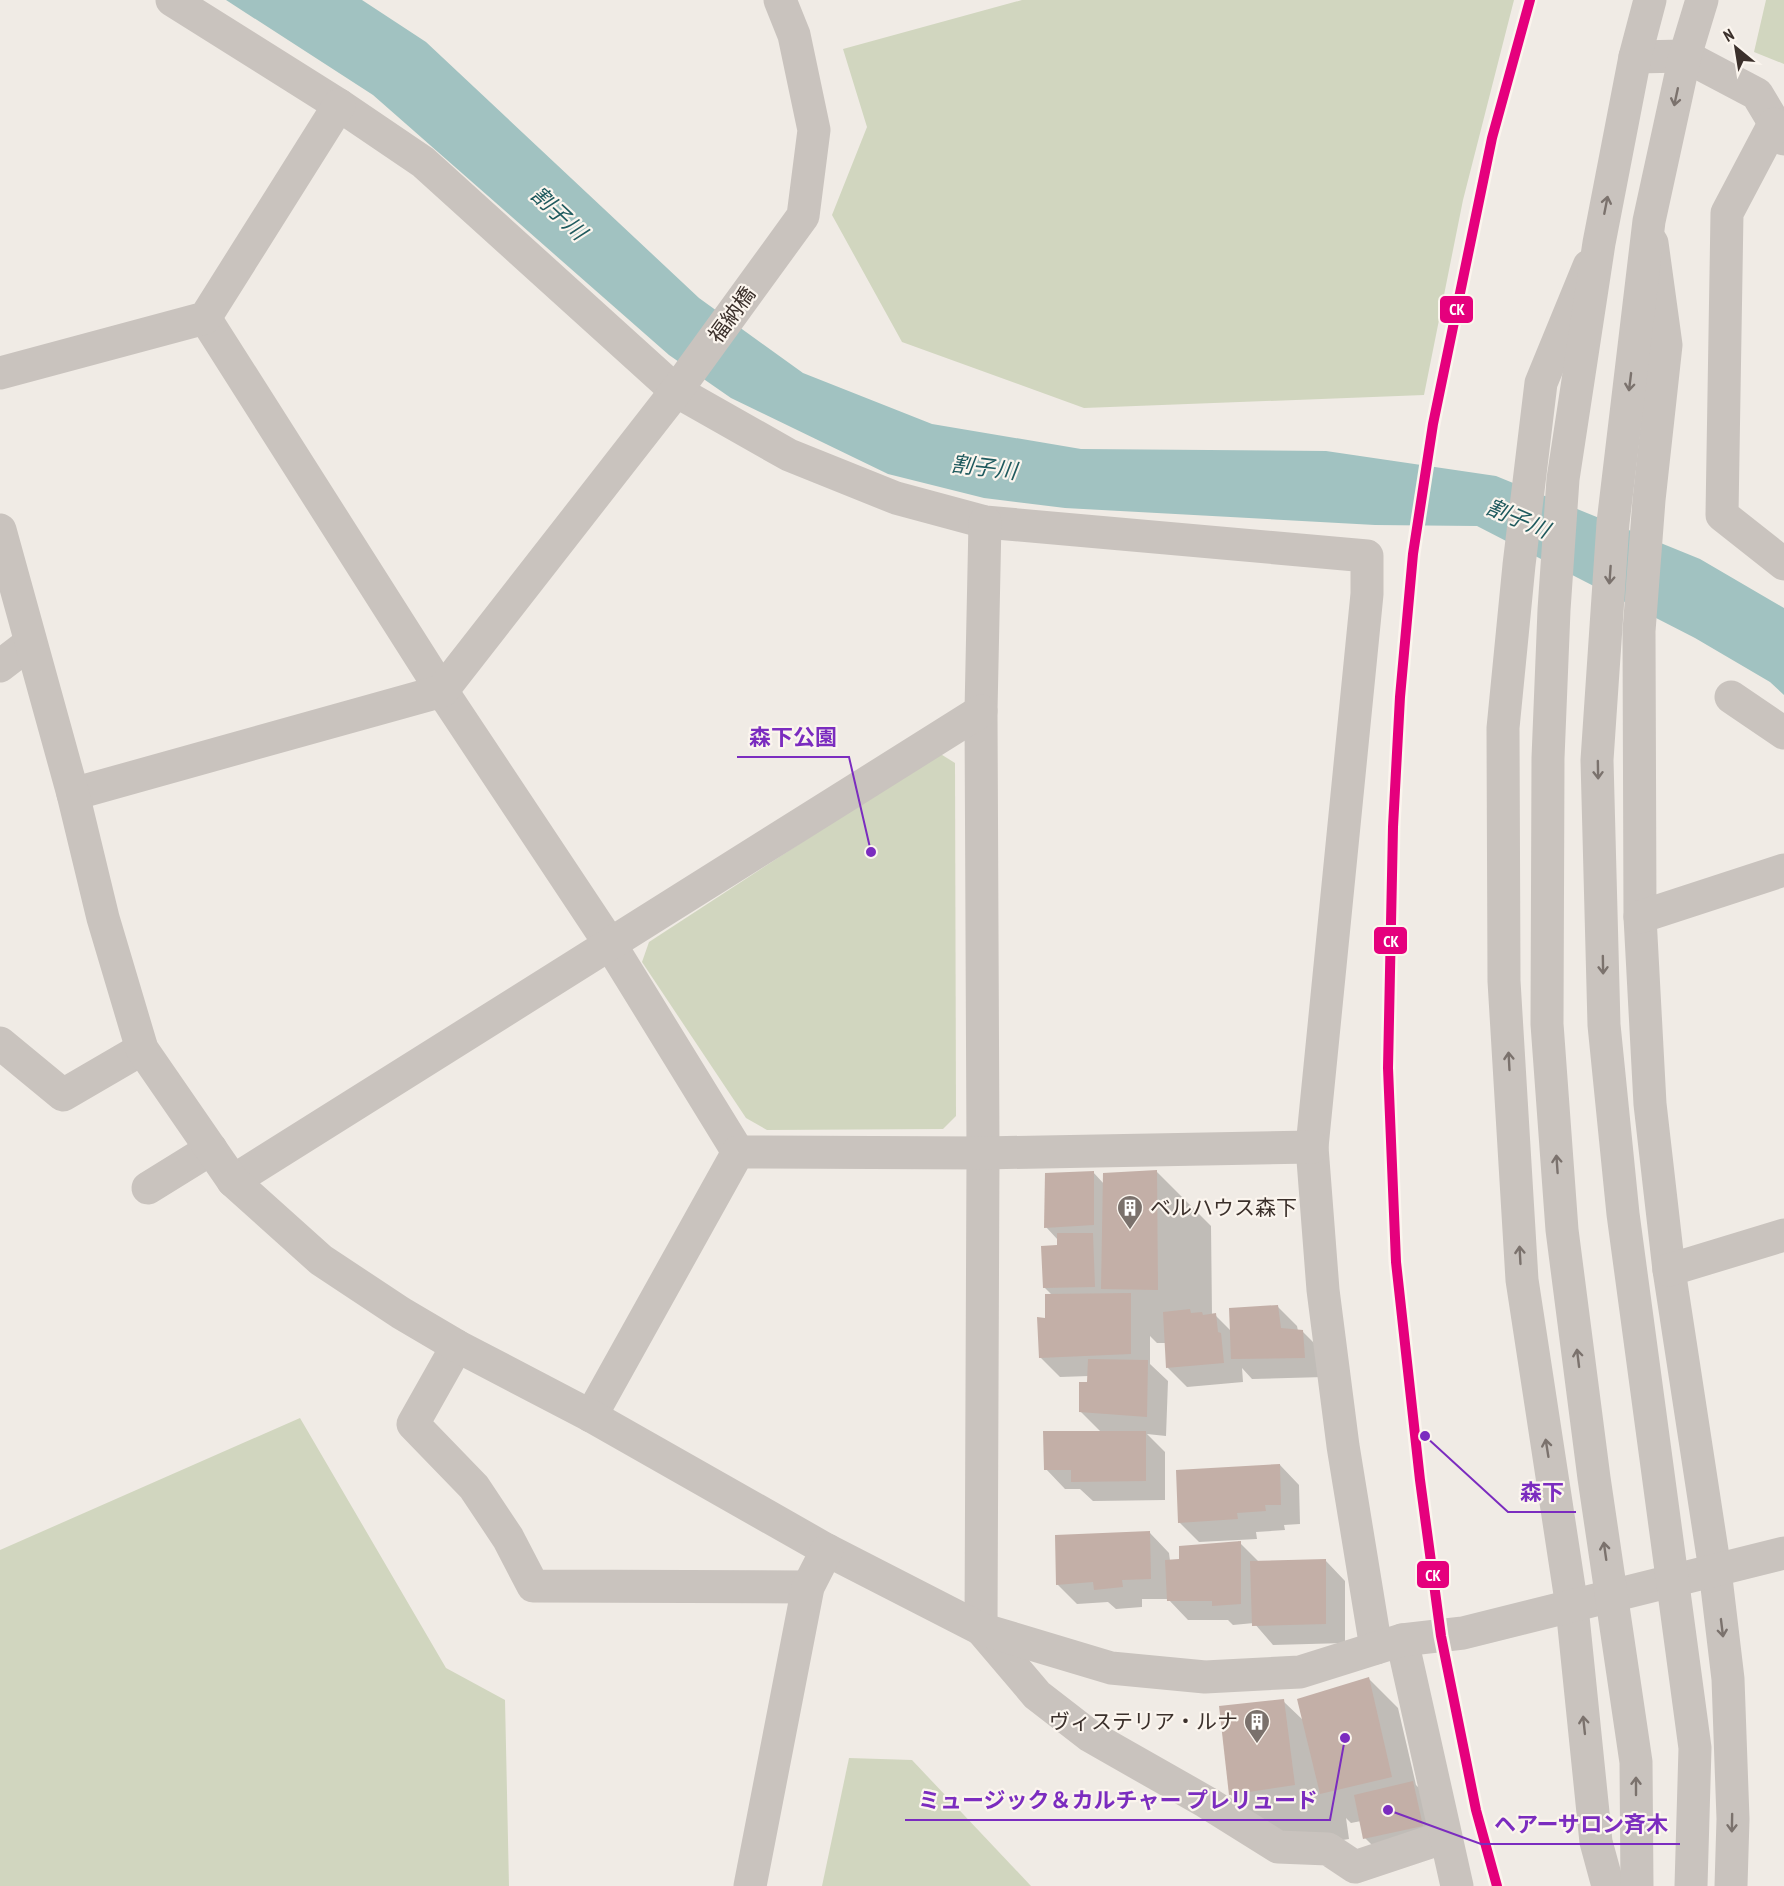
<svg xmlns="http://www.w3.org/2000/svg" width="1784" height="1886" viewBox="0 0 1784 1886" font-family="'PT Sans Narrow','Noto Sans JP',sans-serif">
<rect width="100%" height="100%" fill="#f0ebe5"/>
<!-- green -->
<g fill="#d1d6bf">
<path d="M1022 0H1514L1463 200 1424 395 1084 408 902 342 832 215 867 127 843 49Z"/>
<path d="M1766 0H1784V64L1754 52Z"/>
<path d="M939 753 955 763 956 1116 943 1129 767 1130 746 1118 642 962 649 942Z"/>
<path d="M300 1418 446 1668 505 1700 509 1886H0V1550Z"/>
<path d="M849 1758 912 1760 1031 1886H822Z"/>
</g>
<!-- water -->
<path fill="#a1c2c1" d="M226 0H362L426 42 699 298 803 373 932 424 1081 449 1326 451 1496 476 1700 559 1784 608V695L1770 682 1695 638 1477 526 1375 525 1065 508 984 498 888 474 731 398 669 355 373 95Z"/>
<!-- shadow -->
<g fill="#0003">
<path d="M1093 1172 1104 1184 1157 1172 1211 1226 1212 1315H1215L1231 1331 1277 1306 1297 1326 1298 1331H1302L1322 1351 1324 1377 1252 1379 1242 1368 1243 1382 1187 1387 1168 1368 1166 1343H1157L1150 1336V1364L1168 1381 1166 1436 1147 1434 1165 1452V1500L1093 1501 1080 1489H1065L1046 1469 1101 1432 1080 1411 1089 1384V1376L1060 1377 1040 1357 1052 1295 1044 1287 1058 1246V1240L1046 1227Z"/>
<path d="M1280 1465 1299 1485 1300 1524 1284 1525 1285 1530 1256 1532 1257 1539 1199 1542 1179 1522Z"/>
<path d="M1150 1533 1169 1553 1170 1561H1181L1238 1543V1541L1259 1562 1326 1561 1345 1581V1643L1273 1645 1254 1623 1233 1625 1228 1620H1188L1168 1599H1142V1607L1116 1609 1108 1602 1077 1604 1057 1584Z"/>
<path d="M1368 1678 1398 1708 1416 1785 1433 1802 1442 1845 1385 1858 1365 1838 1361 1821 1351 1823 1346 1818 1349 1839 1285 1849 1230 1794 1283 1701 1304 1721Z"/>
</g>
<!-- building -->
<g fill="#c3afa7">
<path d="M1157 1170 1158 1290 1101 1289 1103 1173Z"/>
<path d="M1094 1171V1225L1044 1228 1045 1173Z"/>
<path d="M1057 1233H1093L1095 1287 1043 1288 1041 1246 1057 1245Z"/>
<path d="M1131 1293V1354L1039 1358 1037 1317 1045 1318V1294Z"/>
<path d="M1278 1305 1281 1328 1303 1330 1305 1358 1231 1359 1229 1308Z"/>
<path d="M1190 1309 1191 1313 1202 1312 1203 1315 1216 1313 1218 1332 1221 1333 1224 1363 1166 1368 1163 1312Z"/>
<path d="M1088 1359 1148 1360 1147 1417 1079 1412V1382H1087Z"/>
<path d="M1043 1431H1146V1481L1071 1482V1470H1044Z"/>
<path d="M1280 1464 1281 1505H1265L1266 1511 1237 1513 1238 1519 1178 1523 1176 1470Z"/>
<path d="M1150 1531 1151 1579 1122 1580 1123 1587 1094 1590 1093 1582 1056 1585 1055 1535Z"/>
<path d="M1241 1541V1604L1212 1606V1601H1167L1165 1560 1179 1559V1546Z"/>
<path d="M1326 1559V1624L1252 1626 1250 1561Z"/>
<path d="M1369 1677 1392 1777 1320 1794 1297 1699Z"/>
<path d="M1284 1699 1295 1785 1229 1795 1219 1706Z"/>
<path d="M1413 1781 1423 1826 1363 1839 1354 1795Z"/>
</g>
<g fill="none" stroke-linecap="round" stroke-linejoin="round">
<!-- minor -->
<g stroke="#c9c3be" stroke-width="33">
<path d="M172 0 339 105 423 162 676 391 789 455 896 498 985 522 1367 556V594L1312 1147 1323 1290 1343 1446 1376 1648"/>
<path d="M1635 57 1685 56 1757 94 1784 139"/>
<path d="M1774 124 1727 213 1722 515 1784 564"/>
<path d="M1652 243 1666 345 1649 500 1639 631 1640 917 1650 1104 1669 1270 1715 1570 1728 1679 1733 1819 1731 1886"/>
<path d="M1589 266 1541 383 1519 565 1503 728 1504 981 1522 1280 1572 1607 1596 1842 1608 1886"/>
<path d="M205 318 442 691 610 944 738 1152"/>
<path d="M0 373 205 318 339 105"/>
<path d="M985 522 981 711 983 1153 981 1629 1037 1695 1090 1736 1206 1802 1278 1847 1328 1849 1355 1867 1445 1837"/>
<path d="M0 666 30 643"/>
<path d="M1731 697 1784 733"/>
<path d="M73 794 442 691 676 391 803 216 814 130 794 35 780 0"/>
<path d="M1640 917 1784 870"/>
<path d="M0 1043 63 1095 142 1049"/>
<path d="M233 1181 981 711"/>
<path d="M148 1188 211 1149"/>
<path d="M1669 1270 1784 1235"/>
<path d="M457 1346 413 1424 474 1487 508 1538 533 1586 808 1587"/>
<path d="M591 1416 738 1152 983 1153 1312 1147"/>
<path d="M1402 1640 1457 1886"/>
</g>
<!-- tertiary -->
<g stroke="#c9c3be" stroke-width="33">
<path d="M0 530 73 794 103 918 142 1049 233 1181 321 1260 401 1313 457 1346 591 1416 827 1550 981 1629 1111 1668 1205 1677 1300 1672 1402 1640 1463 1633 1784 1553"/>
<path d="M750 1886 808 1587 827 1550"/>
<path d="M1637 1886 1636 1762 1594 1478 1562 1230 1547 1024 1548 758 1554 610 1563 479 1599 243 1635 57 1650 0"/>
<path d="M1691 1886 1695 1748 1623 1214 1604 1025 1597 760 1613 523 1649 221 1685 56 1702 0"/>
</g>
<defs>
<path id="rail-1" d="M1497 1886 1476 1810 1441 1636 1420 1480 1396 1262 1388 1068 1393 827 1400 697 1413 554 1433 424 1492 138 1530 0"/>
</defs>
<!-- rail-1 casing -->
<use href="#rail-1" stroke="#fbf5ee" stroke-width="15"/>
<!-- rail-1 -->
<use href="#rail-1" stroke="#e5007d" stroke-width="10"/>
</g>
<!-- one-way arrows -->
<defs><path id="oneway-shaft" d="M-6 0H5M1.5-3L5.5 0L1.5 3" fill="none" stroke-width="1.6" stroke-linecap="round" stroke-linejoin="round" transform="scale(1.5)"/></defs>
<g stroke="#7b726d">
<use href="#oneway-shaft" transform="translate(1676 97) rotate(102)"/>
<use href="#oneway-shaft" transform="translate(1606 205) rotate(-79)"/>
<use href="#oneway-shaft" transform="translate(1630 382) rotate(97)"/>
<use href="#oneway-shaft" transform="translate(1610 575) rotate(94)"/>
<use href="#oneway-shaft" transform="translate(1598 770) rotate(89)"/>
<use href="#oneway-shaft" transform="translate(1603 965) rotate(89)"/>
<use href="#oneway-shaft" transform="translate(1509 1061) rotate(-93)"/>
<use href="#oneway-shaft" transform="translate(1557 1164) rotate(-94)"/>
<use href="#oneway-shaft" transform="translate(1520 1255) rotate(-93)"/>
<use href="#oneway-shaft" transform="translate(1578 1358) rotate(-97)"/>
<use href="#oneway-shaft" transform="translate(1547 1448) rotate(-99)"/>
<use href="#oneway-shaft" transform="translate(1605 1551) rotate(-98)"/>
<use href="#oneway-shaft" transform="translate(1722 1628) rotate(83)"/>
<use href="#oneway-shaft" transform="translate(1584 1725) rotate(-96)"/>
<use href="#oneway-shaft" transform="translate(1636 1786) rotate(-90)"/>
<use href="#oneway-shaft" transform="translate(1732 1823) rotate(91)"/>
</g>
<!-- icons -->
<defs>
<symbol id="building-pin" viewBox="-11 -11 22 30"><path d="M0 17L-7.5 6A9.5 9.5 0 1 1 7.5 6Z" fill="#7a716c" stroke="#fbf5ee"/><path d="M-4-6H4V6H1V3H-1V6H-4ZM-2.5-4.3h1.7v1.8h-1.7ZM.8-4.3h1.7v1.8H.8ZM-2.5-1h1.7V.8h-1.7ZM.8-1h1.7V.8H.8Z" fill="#fff"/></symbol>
</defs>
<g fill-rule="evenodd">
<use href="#building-pin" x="1115" y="1193" width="30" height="40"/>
<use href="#building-pin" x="1242" y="1707" width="30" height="40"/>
</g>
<g text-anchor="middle" stroke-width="4.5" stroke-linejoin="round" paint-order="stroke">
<!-- street labels -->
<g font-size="21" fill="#3b302b" stroke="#fbf5ee">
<text transform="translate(732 315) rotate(-54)" y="7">福納橋</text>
</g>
<!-- poi labels -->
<g font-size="21" fill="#3b302b" stroke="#fbf5ee" text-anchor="start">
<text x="1150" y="1215">ベルハウス森下</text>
<text x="1238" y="1729" text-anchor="end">ヴィステリア・ルナ</text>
</g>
<!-- water labels -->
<g font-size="22" font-style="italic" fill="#1f5a5e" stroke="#fbf5ee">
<text transform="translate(559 213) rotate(43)" y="8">割子川</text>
<text transform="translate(984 467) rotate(7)" y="8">割子川</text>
<text transform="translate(1518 518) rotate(23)" y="8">割子川</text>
</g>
</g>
<!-- callouts -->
<path fill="none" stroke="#7b2cbf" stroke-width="2" d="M871 852L849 757H737M1425 1436L1508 1512H1576M1345 1738L1330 1820H905M1388 1810L1481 1844H1680"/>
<g fill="#7b2cbf" stroke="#fbf5ee" stroke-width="2">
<circle cx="871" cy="852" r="6"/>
<circle cx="1425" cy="1436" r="6"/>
<circle cx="1345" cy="1738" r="6"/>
<circle cx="1388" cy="1810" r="6"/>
</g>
<g font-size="22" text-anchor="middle" font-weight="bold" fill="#7b2cbf" stroke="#fbf5ee" stroke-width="4.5" stroke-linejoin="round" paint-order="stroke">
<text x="793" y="745">森下公園</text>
<text x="1542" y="1500">森下</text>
<text x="1118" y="1808">ミュージック＆カルチャー プレリュード</text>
<text x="1581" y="1832">ヘアーサロン斉木</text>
</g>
<g stroke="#fbf5ee" stroke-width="2">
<rect x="1439" y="295" width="35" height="29" rx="6" fill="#e5007d"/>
<rect x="1373" y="926" width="35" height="29" rx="6" fill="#e5007d"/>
<rect x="1416" y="1560" width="34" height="29" rx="6" fill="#e5007d"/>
</g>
<g font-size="16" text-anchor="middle" font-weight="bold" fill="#fff">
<text x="1457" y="315">CK</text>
<text x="1391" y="947">CK</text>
<text x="1433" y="1581">CK</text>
</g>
<!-- north arrow -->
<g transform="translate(1736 48) rotate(330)" stroke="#fbf5ee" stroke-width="4.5" paint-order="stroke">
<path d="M0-4.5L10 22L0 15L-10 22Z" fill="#3b302b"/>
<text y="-9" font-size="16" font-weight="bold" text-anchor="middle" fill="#3b302b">N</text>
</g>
</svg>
